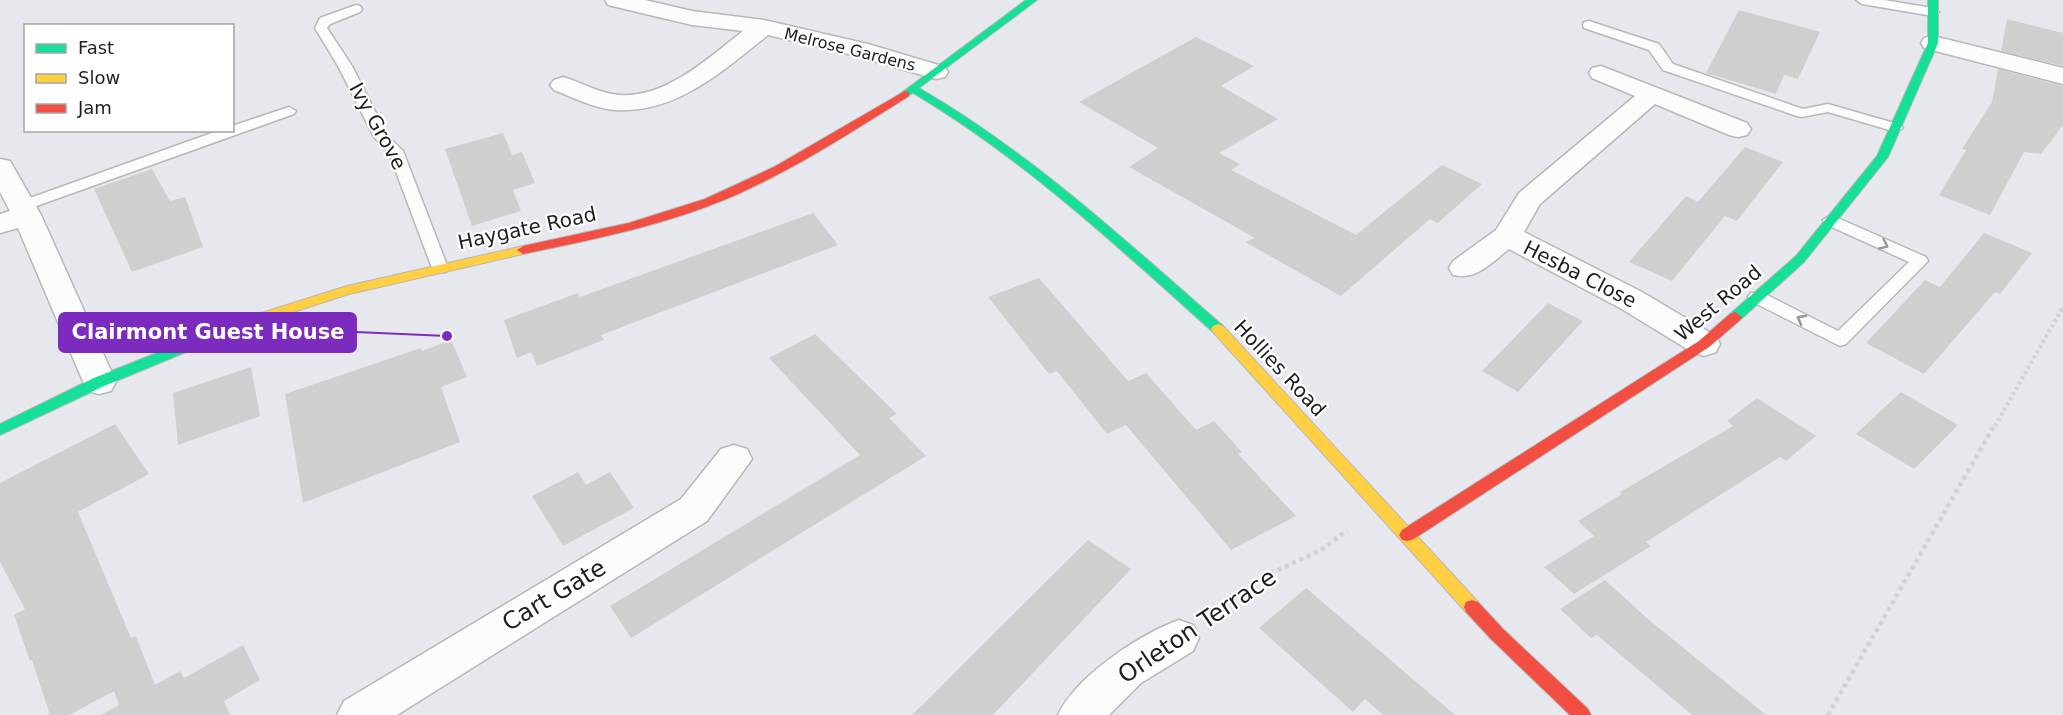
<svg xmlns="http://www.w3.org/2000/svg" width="2063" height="715" viewBox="0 0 2063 715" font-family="'DejaVu Sans',sans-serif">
<rect width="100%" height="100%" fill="#e7e8ed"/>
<!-- building -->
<g fill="#d0cfd0">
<path d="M1739 10 1820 32 1798 79 1784 75 1776 94 1706 73Z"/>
<path d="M2007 19 2063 33V66L2001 51Z"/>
<path d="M1196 37 1254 66 1221 86 1278 119 1219 153 1240 164 1231 170 1356 235 1442 165 1482 184 1438 223 1430 219 1341 296 1245 242 1255 238 1129 167 1158 148 1079 102Z"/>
<path d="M1998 69 2063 86V125L2041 154 2024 152 1990 215 1939 195 1966 150 1962 149 1992 102Z"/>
<path d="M503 133 512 155 522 152 535 183 513 190 521 211 472 226 445 149Z"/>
<path d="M1745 147 1783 162 1737 221 1725 216 1672 281 1629 262 1686 196 1698 202Z"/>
<path d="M152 169 170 201 185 197 203 247 132 272 94 189Z"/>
<path d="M813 213 838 245 601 335 604 340 537 366 531 352 517 358 504 320 578 293 580 297Z"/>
<path d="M1984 233 2032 253 2000 294 1995 292 1924 374 1866 343 1925 280 1940 287Z"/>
<path d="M1039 278 1128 381 1146 373 1196 430 1214 421 1242 452 1238 454 1296 516 1231 550 1126 425 1107 434 1057 371 1049 374 988 297Z"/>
<path d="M1548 303 1583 321 1518 392 1482 371Z"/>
<path d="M815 334 897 414 889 418 926 456 631 638 610 606 860 455 769 358Z"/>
<path d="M451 340 467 377 441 387 460 442 303 503 285 394 421 348 422 351Z"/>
<path d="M251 367 260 416 178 445 173 393Z"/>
<path d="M1901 392 1958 425 1914 469 1856 434Z"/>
<path d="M1757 398 1816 436 1786 461 1780 457 1646 542 1651 546 1574 594 1544 567 1594 536 1578 521 1622 494 1620 492 1733 426 1727 421Z"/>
<path d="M115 424 149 474 78 512 131 638 136 636 155 685 180 671 184 678 243 645 260 680 224 701 230 715H101L119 705 114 691 69 715H50L32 660 30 661 14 615 25 609 0 562V483Z"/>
<path d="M578 472 586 485 610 472 634 508 563 546 532 496Z"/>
<path d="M1088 540 1131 569 993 715H912Z"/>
<path d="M1605 580 1649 620 1766 715H1692L1597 635 1591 638 1560 609Z"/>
<path d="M1306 588 1455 715H1383L1365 699 1353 712 1259 628Z"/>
</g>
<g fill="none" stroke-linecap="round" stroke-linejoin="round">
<defs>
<g id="lane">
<path d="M1856 0H1884L1933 8 1939 12 1933 16 1862 4Z"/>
<path d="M356 5 360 6 362 9 360 12 330 24 327 28 352 66 387 135 403 151 448 268 446 272H434L432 268 389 153 374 137 338 66 315 28 320 18Z"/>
<path d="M1589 21 1659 44 1673 64 1803 109 1828 104 1901 125 1903 128 1896 132 1828 112 1802 117 1797 116 1663 70 1649 50 1584 28 1583 25 1584 22Z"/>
<path d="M289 107 296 111 294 114 28 209H16L14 206 16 203 220 130H232V126Z"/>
<path d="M1831 215 1926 257 1928 261 1846 344 1840 346 1751 301 1748 297 1751 293H1763L1838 331 1909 262 1825 224 1823 220Z"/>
</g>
<g id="street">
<path d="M605 0H645L692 11 764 20 868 44 945 67 948 72 945 77 936 79 852 55 768 35C724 70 676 114 615 110 594 108 574 98 554 90L550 85 554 80 563 77C580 82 595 91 612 94 661 103 707 59 743 31L692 25 608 5Z"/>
<path d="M1933 36 2063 68V84L1924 48 1921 43 1924 38Z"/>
<path d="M1601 66 1747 123 1751 129 1747 135 1738 137 1729 135 1655 104 1540 204 1524 232 1642 292 1716 336 1720 344 1716 352 1704 356 1692 352 1620 308 1509 249C1492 262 1476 281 1453 275L1449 268 1453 261 1496 230 1519 193 1635 96 1592 78 1589 73 1592 68Z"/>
<path d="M0 159 10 161 41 215 116 382 111 391 99 394 87 391 18 228 0 233V214L10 211 0 192Z"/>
<path d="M734 445 747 449 752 459 707 521 397 715H337L344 701 681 499 721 449Z"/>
<path d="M1179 620 1193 625 1199 638 1193 651 1141 683 1109 715H1058C1076 676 1140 634 1179 620Z"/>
</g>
<g id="fast">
<path d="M1026 0H1037L919 88C1031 153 1126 241 1223 326L1225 329 1223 332H1213C1117 246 1024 159 913 93L905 97 900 94Z"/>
<path d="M1928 0H1938V43L1888 157 1804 262 1740 320H1730L1728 317 1730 314 1796 256 1877 156 1928 43Z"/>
<path d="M244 318 251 323 249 326 104 386 0 435V424L94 378Z"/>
</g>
<g id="slow">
<path d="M523 246 527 247 529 250 527 253 349 294 244 328 237 323 239 320 347 286Z"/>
<path d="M1218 324 1223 326 1478 602 1480 607 1478 612 1472 614 1466 612 1213 332 1211 329 1213 326Z"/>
</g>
<g id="jam">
<path d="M905 91 909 92V96C853 131 798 167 738 194 670 224 596 239 523 254L517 250 523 246 629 223 705 199 774 167Z"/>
<path d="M1735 312 1742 317 1740 320 1709 347 1412 540 1407 541 1402 540 1399 535 1402 530 1699 341 1730 314Z"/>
<path d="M1472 600 1478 602 1503 629 1588 709 1591 715H1570L1491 639 1466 612 1464 607 1466 602Z"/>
</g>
</defs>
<!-- lane casing -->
<use href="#lane" stroke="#b7b8bb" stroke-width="3"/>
<!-- street casing -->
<use href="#street" stroke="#b7b8bb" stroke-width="3"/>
<!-- fast casing -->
<use href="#fast" stroke="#b7b8bb" stroke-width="2"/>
<!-- slow casing -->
<use href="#slow" stroke="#b7b8bb" stroke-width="2"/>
<!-- jam casing -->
<use href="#jam" stroke="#b7b8bb" stroke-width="2"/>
<!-- path-far1 -->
<path stroke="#d2d2d4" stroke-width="4" stroke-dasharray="3 3" stroke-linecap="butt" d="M1995 426 2063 307"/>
<!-- path -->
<g stroke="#d2d2d4" stroke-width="4.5" stroke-dasharray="4 4" stroke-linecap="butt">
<path d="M1211 614 1259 579 1323 549 1347 530"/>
<path d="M1828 715 1995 424"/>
</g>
<!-- lane -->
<use href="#lane" fill="#fbfcfc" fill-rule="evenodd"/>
<!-- street -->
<use href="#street" fill="#fbfcfc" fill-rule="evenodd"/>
<!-- fast -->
<use href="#fast" fill="#16e098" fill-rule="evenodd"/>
<!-- slow -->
<use href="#slow" fill="#ffcf43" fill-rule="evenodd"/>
<!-- jam -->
<use href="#jam" fill="#f24e42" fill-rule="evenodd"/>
</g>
<!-- one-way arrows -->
<defs><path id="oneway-chevron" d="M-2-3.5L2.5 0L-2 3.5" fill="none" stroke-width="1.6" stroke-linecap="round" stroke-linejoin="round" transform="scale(1.5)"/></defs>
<g stroke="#979899">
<use href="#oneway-chevron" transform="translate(1884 245) rotate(25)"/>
<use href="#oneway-chevron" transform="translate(1801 319) rotate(-152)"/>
</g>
<g text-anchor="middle" stroke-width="4.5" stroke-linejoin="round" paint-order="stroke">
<!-- far-street labels -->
<g font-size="16" fill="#1d1e21" stroke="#fff">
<text transform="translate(850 49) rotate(14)" y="6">Melrose Gardens</text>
</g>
<!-- street labels -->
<g font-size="20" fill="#1d1e21" stroke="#fff">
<text transform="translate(378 126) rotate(61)" y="7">Ivy Grove</text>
<text transform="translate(527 228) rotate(-12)" y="7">Haygate Road</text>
<text transform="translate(1580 274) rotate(27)" y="7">Hesba Close</text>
<text transform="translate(1718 303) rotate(-40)" y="7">West Road</text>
<text transform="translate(1280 368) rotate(47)" y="7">Hollies Road</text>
</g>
<!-- near-street labels -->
<g font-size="24" fill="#1d1e21" stroke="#fff">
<text transform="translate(554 595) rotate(-31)" y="8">Cart Gate</text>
<text transform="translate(1197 626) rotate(-34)" y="8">Orleton Terrace</text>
</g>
</g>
<!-- callouts -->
<path fill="none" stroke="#7b2cbf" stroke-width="2" d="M447 336L356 332"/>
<circle fill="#7b2cbf" stroke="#fff" stroke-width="2" cx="447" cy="336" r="6"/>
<rect fill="#7b2cbf" stroke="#7b2cbf" stroke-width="2" x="59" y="313" width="297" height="39" rx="6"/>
<g font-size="21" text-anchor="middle" font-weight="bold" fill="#fff">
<text x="208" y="339">Clairmont Guest House</text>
</g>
<!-- legend -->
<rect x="24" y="24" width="210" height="108" fill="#ffffff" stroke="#a5a5a6" stroke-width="1.5"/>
<rect x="36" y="44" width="30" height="9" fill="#16e098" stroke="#a5a5a6" stroke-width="1.5"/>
<text x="78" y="54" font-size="18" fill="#1d1e21">Fast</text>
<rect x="36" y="74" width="30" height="9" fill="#ffcf43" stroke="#a5a5a6" stroke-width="1.5"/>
<text x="78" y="84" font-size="18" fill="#1d1e21">Slow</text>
<rect x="36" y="104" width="30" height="9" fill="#f24e42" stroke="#a5a5a6" stroke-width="1.5"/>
<text x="78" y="114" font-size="18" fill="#1d1e21">Jam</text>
</svg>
